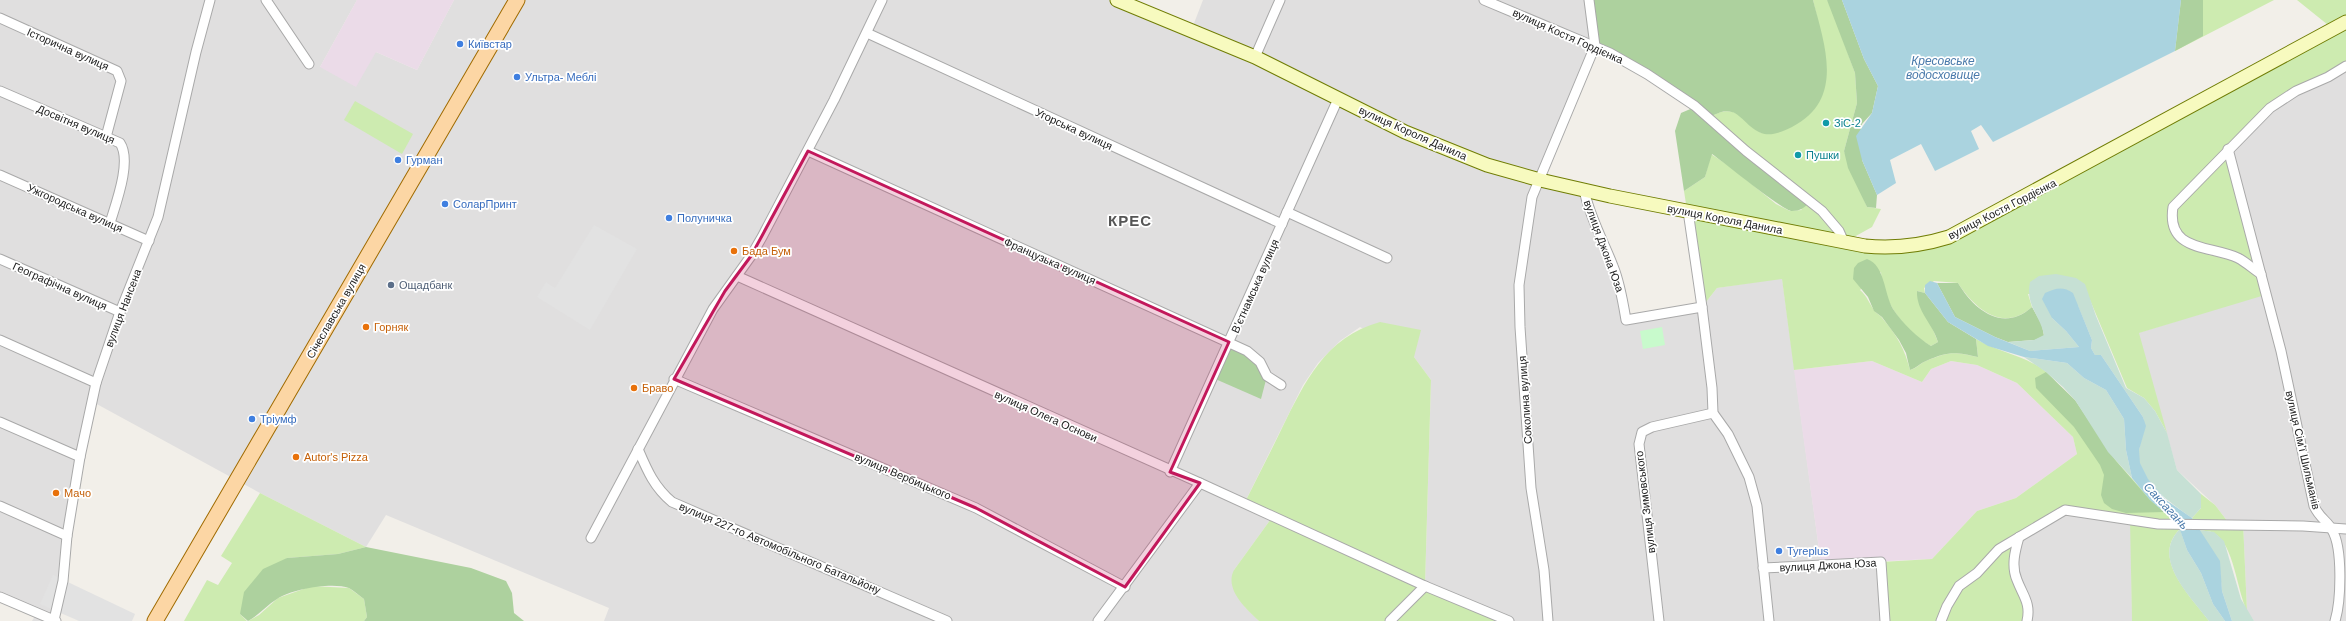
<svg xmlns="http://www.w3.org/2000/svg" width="2346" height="621" viewBox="0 0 2346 621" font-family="Helvetica,sans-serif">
<rect width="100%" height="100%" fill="#f2efe9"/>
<!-- residential -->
<g fill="#e0dfdf">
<path d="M0 0H357L320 67 376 52 417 70 454 0H1117L1191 31 1203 0H1589L1595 46 1540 180 1584 190 1606 250 1626 320 1702 307 1717 288 1782 278 1821 564 1881 562 1885 621H1509L1425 586 1431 380 1414 357 1360 327 1340 341 1318 363 1303 385 1245 502 1273 516 1234 570 1245 607 1259 621H604L609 608 386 515 366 547 260 493 93 402 56 621H32L37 613 0 597Z"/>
<path d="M2346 66V621H2254L2247 611 2243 523 2228 522 2215 505 2177 470 2138 333 2265 294 2228 149 2270 108Z"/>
<path d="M2065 510 2131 519 2132 621H2027L2016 580 2019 537Z"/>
</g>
<!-- industrial -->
<g fill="#ebdbe8">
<path d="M357 0H454L417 70 376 52 356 87 320 67Z"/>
<path d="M1872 361 1922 382 1931 369 1951 361 1977 365 2017 383 2073 437 2077 454 2016 498 1977 511 1932 559 1821 564 1794 370Z"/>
</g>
<!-- grass -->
<g fill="#cdebb0">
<path d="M1813 0H1827L1830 4 1855 73 1857 103 1844 151 1867 207 1881 209 1872 227 1845 242 1923 245 2333 29 2297 0H2346V66L2296 91 2228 149 2265 295 2139 333 2167 433 2155 411 2144 398 2127 388 2090 300 2028 294 2032 307C2003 333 1975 309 1958 283L1934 281 1924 288 1925 293 1917 291 1938 342 1931 346C1906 332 1882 302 1881 272L1860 290C1867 296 1869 303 1874 310 1876 314 1881 315 1883 319 1897 335 1905 350 1910 370 1918 368 1920 363 1926 361 1951 351 1953 352 1978 357L1976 339C1998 352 2024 355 2045 371 2058 381 2075 409 2086 423 2114 459 2143 494 2178 524L2180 529C2150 558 2191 597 2209 621H2132L2130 519 2071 510 2019 538 2015 553 2027 621H1885L1881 562 1932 559 1977 511 2016 498 2077 454 2073 437 2017 383 1977 365 1951 361 1931 369 1922 382 1872 361 1794 370 1782 279 1717 288 1702 307 1684 191 1705 177 1711 154 1732 168 1776 204 1790 211 1802 210 1709 118C1734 102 1742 118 1761 133L1817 17Z"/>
<path d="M2181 0H2274L2175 51Z"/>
<path d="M355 101 413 134 402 154 344 120Z"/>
<path d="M1380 322 1421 330 1414 357 1431 380 1425 585 1509 621H1259C1246 609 1224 589 1234 570L1273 516 1245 502C1257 478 1270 453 1282 428 1305 382 1325 337 1380 322Z"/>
<path d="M260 493 366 547 338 554 287 558 240 614 247 621H184L207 580 218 585 232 563 221 556Z"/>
<path d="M2201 494 2215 505 2228 522H2243L2247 611C2237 591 2234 544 2214 533 2210 531 2204 531 2199 530L2192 518 2201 508Z"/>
<path d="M312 586 349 588 364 599 367 617 364 621H248L259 615 278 598Z"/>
</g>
<!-- forest -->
<g fill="#add19e">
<path d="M1589 0H1813C1825 46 1845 100 1792 127 1784 131 1771 137 1761 133 1739 123 1738 100 1709 118L1810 202C1804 208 1800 211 1792 211 1783 211 1725 163 1712 154L1705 177 1684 191 1675 131 1681 113 1695 107 1595 46Z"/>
<path d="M1827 0H1842L1864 59 1878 86 1872 113 1862 124V160L1877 195 1876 208 1867 207 1848 168 1844 151 1857 103 1855 73Z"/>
<path d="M2181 0H2203V36L2175 51Z"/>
<path d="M1867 259C1885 265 1884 294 1893 309 1902 323 1918 338 1931 346L1938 342C1933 324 1916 311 1917 291L1925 293 1948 322 1976 339 1978 357C1955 352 1949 351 1926 361 1920 363 1917 368 1910 370L1906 353 1899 340 1882 317 1874 311 1868 297 1853 279 1854 268 1858 263Z"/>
<path d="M1937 283H1958C1974 310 2003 333 2032 307L2042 325 2044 336 2035 340 2008 342 1995 337 1955 317Z"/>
<path d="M1229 342 1247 351 1267 376 1261 399 1213 378Z"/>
<path d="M2046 372 2075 400 2116 461 2150 500 2164 512 2126 513 2112 509 2104 503 2101 495 2104 475 2100 465 2074 427 2036 388 2035 378Z"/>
<path d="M366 547 471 568 506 581 512 593 514 613 524 621H364L367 617 364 599C360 596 354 591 349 588 332 582 292 589 277 599 267 605 259 615 248 621L240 614 244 592 263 569 287 558 338 554Z"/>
</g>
<!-- wetland -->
<g fill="#c6e0d4">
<path d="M2056 274 2076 278 2085 284 2096 316 2126 388 2144 398 2155 411 2167 433 2177 470 2201 494V508L2192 518C2171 503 2135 480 2139 450 2141 437 2147 430 2143 417L2101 355H2095L2091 348 2092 340 2078 306 2052 318 2066 331 2079 347 2030 351 2008 342 2034 340 2044 335C2040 315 2025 305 2030 282L2039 276Z"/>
<path d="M2024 357 2067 363 2084 378 2106 390 2124 419 2126 450 2132 478 2108 452 2075 400 2063 387 2046 372Z"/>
<path d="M2180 529 2187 550 2201 573 2213 604 2225 621H2209C2191 597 2150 558 2180 529Z"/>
<path d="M2199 530 2214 532 2224 541 2241 599 2254 621H2232L2222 591 2219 561Z"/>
</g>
<!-- park -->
<path fill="#c8facc" d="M1662 327 1665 345 1643 349 1640 331Z"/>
<!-- parking -->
<g fill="#e2e2e2">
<path d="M594 225 637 249 590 330 537 297 546 282 555 288Z"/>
<path d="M53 575 135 614 132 621H79L40 604Z"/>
</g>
<!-- water -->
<g fill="#aad3df">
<path d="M1842 0H2181L2175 51 1993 142 1981 125 1971 131 1979 149 1935 171 1921 144 1890 160 1896 183 1877 195 1862 160 1856 136 1872 113 1878 86 1864 59Z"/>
<path d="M1930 281 1937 283 1955 317 1995 337 2030 351 2079 347 2066 331 2052 318 2042 299 2045 293C2056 288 2063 286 2073 293L2092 340 2091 348 2095 355H2101L2143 417 2146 426 2139 450 2140 463 2148 479 2166 500 2192 518 2220 561 2222 591 2232 621H2225L2213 604 2201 573 2187 550 2178 524 2150 500 2132 478 2126 450 2124 419 2106 390 2084 378 2067 363 2024 357 1988 346 1948 322 1925 293V285Z"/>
</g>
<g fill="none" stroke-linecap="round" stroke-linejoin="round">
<defs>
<g id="minor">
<path d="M266 0 309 64"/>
<path d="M1484 0 1610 53 1647 74 1695 106 1746 151 1822 211 1839 231 1844 242"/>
<path d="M0 18 117 71 121 81 106 137"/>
<path d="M867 33 1282 224"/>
<path d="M1255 57 1280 0"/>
<path d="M0 91 120 143C132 161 116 203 110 223"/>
<path d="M2228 149 2281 351 2314 506C2320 519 2328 521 2332 530 2343 548 2341 601 2335 621"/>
<path d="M808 151 1247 351 1260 362 1267 376 1281 385"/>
<path d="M0 175 149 241"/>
<path d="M1584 190C1590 218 1603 240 1613 266 1620 283 1623 302 1626 320L1702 307"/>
<path d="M1688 211 1702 307 1712 388 1713 413 1728 434 1749 477 1757 506 1769 621"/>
<path d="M1287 212 1387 258"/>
<path d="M0 259 120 312"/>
<path d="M2261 274C2253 269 2246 262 2238 258 2210 245 2166 252 2173 207L2270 108 2296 91 2328 77 2346 66"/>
<path d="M737 276 1200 483 1098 621"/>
<path d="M0 340 96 383"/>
<path d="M674 379 976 508 1125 587"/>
<path d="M0 422 80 457"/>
<path d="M638 449C647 470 654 487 672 502L947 621"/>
<path d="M1170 472 1338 99"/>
<path d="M1200 483 1425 586 1509 621"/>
<path d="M0 506 67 536"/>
<path d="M2019 537C2015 551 2011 566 2017 580 2023 596 2031 603 2027 621"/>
<path d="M591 538 713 309 751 256 762 237 834 100 882 0"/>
<path d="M1763 568 1881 562 1885 621"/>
<path d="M0 597 56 621"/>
<path d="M54 620 63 581 67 536 80 457 96 383 120 312 158 217 196 52 210 0"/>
<path d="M1390 621 1425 586"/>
<path d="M1548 621 1544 570 1531 488 1520 327 1519 285 1532 197 1595 46 1589 0"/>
<path d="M1659 621 1639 444 1642 432 1652 427 1713 413"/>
<path d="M1941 621 1947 606 1959 586 1977 573 1999 549 2065 510 2158 524 2303 526 2346 529"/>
</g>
<path id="secondary" d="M1117 0 1255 57 1405 132 1487 165 1540 180 1610 196 1865 246C1895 249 1920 246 1949 237L2346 22"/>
<path id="primary" d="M155 621 517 0"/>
</defs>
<!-- minor casing -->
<use href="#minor" stroke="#a9a9a9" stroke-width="11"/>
<!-- secondary casing -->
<use href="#secondary" stroke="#707d05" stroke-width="15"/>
<!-- primary casing -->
<use href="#primary" stroke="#a06b00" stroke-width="17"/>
<!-- minor -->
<use href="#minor" stroke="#fff" stroke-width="9"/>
<!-- secondary -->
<use href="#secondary" stroke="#f7fabf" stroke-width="13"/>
<!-- primary -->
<use href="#primary" stroke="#fcd6a4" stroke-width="15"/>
</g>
<!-- marked area -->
<path fill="#c2185b" fill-opacity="0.2" stroke="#c2185b" stroke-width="3" stroke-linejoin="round" d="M808 151 1229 342 1170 472 1200 483 1125 587 976 508 674 379 725 291 751 256Z"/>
<!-- markers -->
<g fill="#3f7fe0" stroke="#fff" stroke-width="1.5">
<circle cx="460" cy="44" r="4"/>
<circle cx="517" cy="77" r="4"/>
<circle cx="398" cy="160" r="4"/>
<circle cx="445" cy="204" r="4"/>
<circle cx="669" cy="218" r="4"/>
<circle cx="252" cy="419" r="4"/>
<circle cx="1779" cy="551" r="4"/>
</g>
<g fill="#0f9aa8" stroke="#fff" stroke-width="1.5">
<circle cx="1826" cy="123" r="4"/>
<circle cx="1798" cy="155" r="4"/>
</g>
<g fill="#e8710a" stroke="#fff" stroke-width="1.5">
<circle cx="734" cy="251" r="4"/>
<circle cx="366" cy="327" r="4"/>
<circle cx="634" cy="388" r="4"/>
<circle cx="296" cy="457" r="4"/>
<circle cx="56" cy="493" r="4"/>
</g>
<circle fill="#5c6f8a" stroke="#fff" stroke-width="1.5" cx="391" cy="285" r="4"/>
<g text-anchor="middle" stroke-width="3.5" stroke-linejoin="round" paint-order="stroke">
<!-- street labels -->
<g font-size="11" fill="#222" stroke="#fff">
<text transform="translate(1568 36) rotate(24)" y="4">вулиця Костя Гордієнка</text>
<text transform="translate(68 49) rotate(24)" y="4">Історична вулиця</text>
<text transform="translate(76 124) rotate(23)" y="4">Досвітня вулиця</text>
<text transform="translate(1074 129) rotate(25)" y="4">Угорська вулиця</text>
<text transform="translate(1413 133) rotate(24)" y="4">вулиця Короля Данила</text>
<text transform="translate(75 208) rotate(24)" y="4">Ужгородська вулиця</text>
<text transform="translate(2002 209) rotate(-27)" y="4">вулиця Костя Гордієнка</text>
<text transform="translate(1725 219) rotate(11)" y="4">вулиця Короля Данила</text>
<text transform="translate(1604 246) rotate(70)" y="4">вулиця Джона Юза</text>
<text transform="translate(1050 261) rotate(24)" y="4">Французька вулиця</text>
<text transform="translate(60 286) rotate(24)" y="4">Географічна вулиця</text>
<text transform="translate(1255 286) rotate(-66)" y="4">Вʼєтнамська вулиця</text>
<text transform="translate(123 308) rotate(-69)" y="4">вулиця Нансена</text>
<text transform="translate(336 311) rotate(-60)" y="4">Січеславська вулиця</text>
<text transform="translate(1525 400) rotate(-94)" y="4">Соколина вулиця</text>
<text transform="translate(1046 416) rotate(24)" y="4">вулиця Олега Основи</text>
<text transform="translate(2303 450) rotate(77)" y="4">вулиця Сімʼї Шильманів</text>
<text transform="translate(903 476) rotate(23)" y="4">вулиця Вербицького</text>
<text transform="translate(1645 502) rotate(-97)" y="4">вулиця Зимовського</text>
<text transform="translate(780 548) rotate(23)" y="4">вулиця 227-го Автомобільного Батальйону</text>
<text transform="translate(1828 565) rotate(-3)" y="4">вулиця Джона Юза</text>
</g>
<!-- shop labels -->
<g font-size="11" fill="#366cbe" stroke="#fff" text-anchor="start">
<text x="468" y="48">Київстар</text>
<text x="525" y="81">Ультра- Меблі</text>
<text x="406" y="164">Гурман</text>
<text x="453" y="208">СоларПринт</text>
<text x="677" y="222">Полуничка</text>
<text x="260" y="423">Тріумф</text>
<text x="1787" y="555">Tyreplus</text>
</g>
<!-- culture labels -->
<g font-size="11" fill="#0d838f" stroke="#fff" text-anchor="start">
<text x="1834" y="127">ЗіС-2</text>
<text x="1806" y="159">Пушки</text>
</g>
<!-- food labels -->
<g font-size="11" fill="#c56008" stroke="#fff" text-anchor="start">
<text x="742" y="255">Бада Бум</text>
<text x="374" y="331">Горняк</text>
<text x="642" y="392">Браво</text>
<text x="304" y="461">Autor's Pizza</text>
<text x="64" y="497">Мачо</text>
</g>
<!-- service labels -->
<g font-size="11" fill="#4e5e75" stroke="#fff" text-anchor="start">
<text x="399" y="289">Ощадбанк</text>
</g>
<!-- water labels -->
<g font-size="12" font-style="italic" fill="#4a7aab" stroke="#fff">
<text x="1943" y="65">Кресовське<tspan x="1943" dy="14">водосховище</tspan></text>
<text transform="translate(2166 506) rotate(47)" y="4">Саксагань</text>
</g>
<!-- district labels -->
<g font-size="15" font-weight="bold" letter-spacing="1" fill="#555" stroke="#fff">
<text x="1130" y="226">КРЕС</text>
</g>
</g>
</svg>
